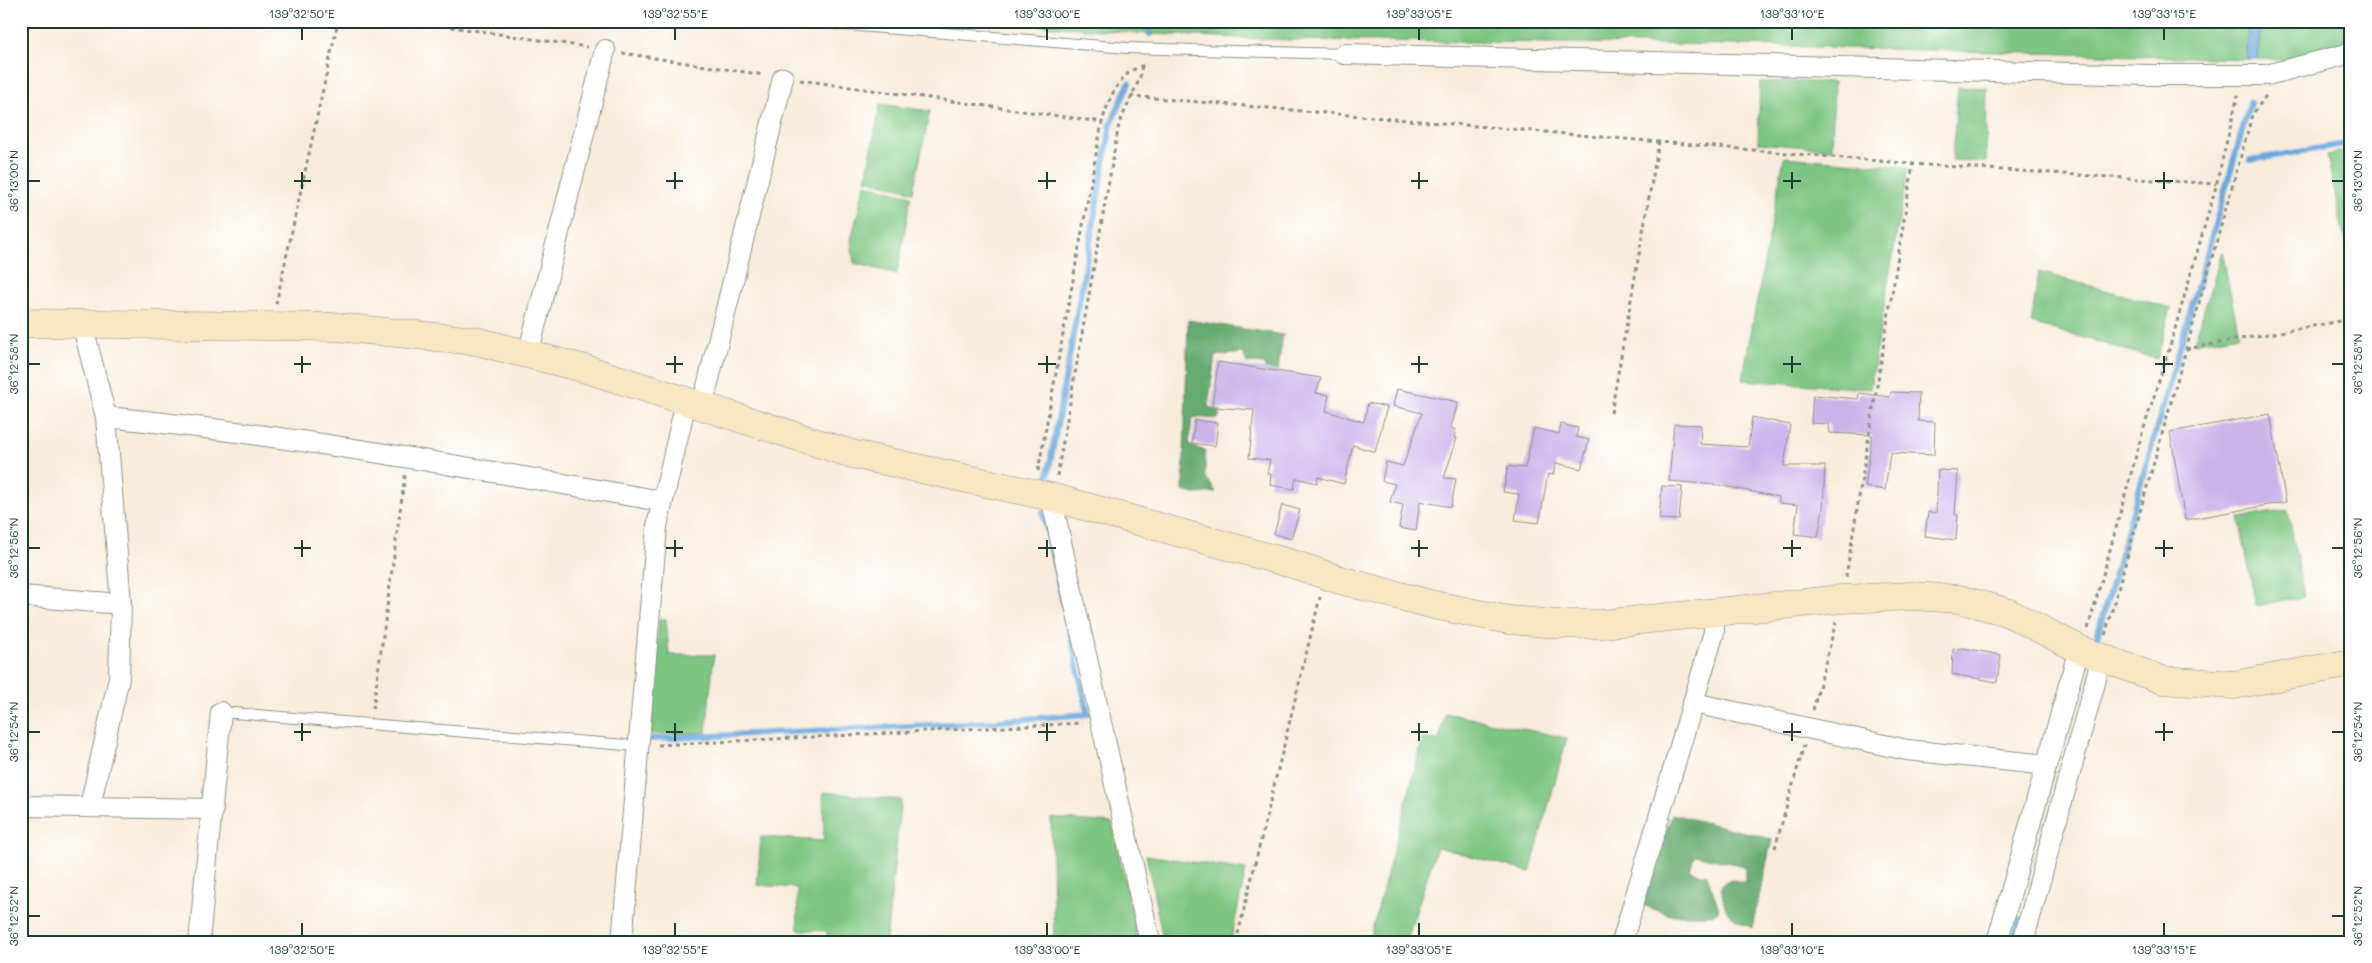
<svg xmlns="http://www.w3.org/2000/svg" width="2372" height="963" viewBox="0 0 2372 963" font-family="Mali,sans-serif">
<rect width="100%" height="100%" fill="#fff"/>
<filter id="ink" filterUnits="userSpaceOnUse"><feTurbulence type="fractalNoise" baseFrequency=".02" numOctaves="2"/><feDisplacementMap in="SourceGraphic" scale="10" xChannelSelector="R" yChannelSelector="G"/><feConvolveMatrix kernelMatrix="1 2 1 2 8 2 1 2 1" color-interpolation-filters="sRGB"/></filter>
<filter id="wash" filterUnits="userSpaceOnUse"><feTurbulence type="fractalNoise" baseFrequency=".0096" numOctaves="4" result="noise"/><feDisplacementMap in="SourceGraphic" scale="20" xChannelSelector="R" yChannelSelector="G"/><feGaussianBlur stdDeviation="1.12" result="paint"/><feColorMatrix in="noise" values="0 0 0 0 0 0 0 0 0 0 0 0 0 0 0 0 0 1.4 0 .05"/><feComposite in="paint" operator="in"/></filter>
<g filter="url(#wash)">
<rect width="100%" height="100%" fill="#f8ecdc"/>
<!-- green -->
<g fill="#7ec682" stroke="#4e825b">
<path d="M989 21H2248L2247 59 1743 45 1286 40 1150 34Z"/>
<path d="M2262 21H2351V49L2319 59H2257Z"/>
<path d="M1760 82H1834L1832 149 1758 143Z"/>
<path d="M1958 87 1987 88 1986 162 1952 160Z"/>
<path d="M880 104 930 111 913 192 866 179Z"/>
<path d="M2351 150V272L2327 155Z"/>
<path d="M1784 157 1908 167 1870 389 1742 380Z"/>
<path d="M865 184 911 196 897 274 854 263 851 240Z"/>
<path d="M2222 252 2239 335 2194 343Z"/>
<path d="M2039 272 2171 308 2157 359 2031 323Z"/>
<path d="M2288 510 2304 597 2256 606 2239 518Z"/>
<path d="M659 619H666L669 655H714L706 733 650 734Z"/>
<path d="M1445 713 1567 738 1530 872 1437 847 1406 942H1369L1423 739 1439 740Z"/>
<path d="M823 792 901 800 886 942H829L826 931 798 930 797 888 757 885 761 837 824 841Z"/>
<path d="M1051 818 1112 823 1138 942H1054Z"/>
<path d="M1146 855 1246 870 1231 940 1172 941 1162 935Z"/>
</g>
<!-- forest -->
<g fill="#66ab70" stroke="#427452">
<path d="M1188 320 1283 335 1273 405 1262 404 1265 364 1247 363 1243 353 1215 356 1208 407 1221 411 1218 419 1192 417 1189 445 1205 451V476L1216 492 1195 494 1183 491Z"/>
<path d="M1672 814 1772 839 1752 928C1726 915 1725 915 1721 885L1731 880 1745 882V866L1694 855 1690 871 1707 875 1719 909 1713 915H1670L1643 905Z"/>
</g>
<!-- water -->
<path fill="#6aa8dc" stroke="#447288" d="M2248 21H2262L2257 59H2247Z"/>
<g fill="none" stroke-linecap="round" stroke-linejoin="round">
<!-- stream -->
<g stroke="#6aa8dc" stroke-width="6">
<path d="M1150 34 1153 21"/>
<path d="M2250 160 2351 143"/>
<path d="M1048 475 1111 124 1129 83"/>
<path d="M2097 636 2250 103"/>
<path d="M652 739 988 722 1088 714 1043 513"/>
<path d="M2013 942 2019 919"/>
</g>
</g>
<g id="blocks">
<!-- building -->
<g fill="#cbb4ea">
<path d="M1218 362 1321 378 1316 393 1329 395 1326 411 1364 422 1368 403 1387 407 1375 452 1353 445 1344 484 1318 477 1317 483 1296 478 1294 489 1270 485 1271 474H1267L1270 460 1249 458 1254 410 1212 407Z"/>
<path d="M1397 389 1458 402 1451 428 1456 430 1454 438H1457L1444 478 1456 479 1451 507 1420 501 1416 531 1399 528 1403 505 1390 502 1395 484 1382 481 1386 462 1403 466 1422 413 1393 406Z"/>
<path d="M1891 392 1919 393 1918 421 1935 422 1934 455 1890 453 1885 490 1865 487 1872 435 1830 433 1829 424 1811 423 1813 395 1858 399 1859 393 1890 397Z"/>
<path d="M2270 414 2286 502 2185 520 2170 432Z"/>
<path d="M1752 417 1790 425 1784 466H1825L1823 508 1818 537 1794 534 1798 505 1779 503V497L1717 485 1669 481 1674 424 1701 425 1700 444 1748 447Z"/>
<path d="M1195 420 1218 423 1215 446 1192 443Z"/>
<path d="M1561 424 1578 428 1576 437 1589 440 1581 469 1556 463 1553 475 1548 474 1539 523 1515 520 1519 494 1503 492 1508 466 1525 468 1534 428 1559 434Z"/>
<path d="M1938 470 1958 471 1955 515H1958L1956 540 1925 536 1928 512 1936 513Z"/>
<path d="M1662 486 1682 487 1679 520 1659 519Z"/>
<path d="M1282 505 1300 510 1291 539 1274 534Z"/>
<path d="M1964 648 2001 655 1997 682 1952 674 1953 649Z"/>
</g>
</g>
</g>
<g filter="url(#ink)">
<use href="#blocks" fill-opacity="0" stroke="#8c9488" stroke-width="1"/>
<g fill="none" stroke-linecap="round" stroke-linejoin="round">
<defs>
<g id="lane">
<path d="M798 21 1127 48 1344 54"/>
<path d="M221 712 638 746"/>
</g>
<g id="street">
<path d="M1344 54 2150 75H2267L2351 53"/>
<path d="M82 323 106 417 121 604 119 678 90 806"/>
<path d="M528 355 605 50"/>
<path d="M702 407 783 78"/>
<path d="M106 417C293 435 477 469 661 501"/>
<path d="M1051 497 1150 942"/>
<path d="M21 596 121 604"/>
<path d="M1694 703 1907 750 2047 765"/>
<path d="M21 806 213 809"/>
<path d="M199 942 221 712"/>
<path d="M622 942 657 526 686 402"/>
<path d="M1622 942 1714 632V613"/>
<path d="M1997 942 2079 649"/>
<path d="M2023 942 2102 657"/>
</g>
<path id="secondary" d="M21 323 337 327 476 341 586 369 852 454 1051 497 1296 565 1340 580 1434 605 1509 620 1558 624H1602L1841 599 1912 596 1959 599 2007 612 2079 649 2162 680 2234 685 2351 663"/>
</defs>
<!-- lane casing -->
<use href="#lane" stroke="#8c9488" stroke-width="12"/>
<!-- street casing -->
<use href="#street" stroke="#8c9488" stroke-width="22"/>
<!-- secondary casing -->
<use href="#secondary" stroke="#8c9488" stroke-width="29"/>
<!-- path -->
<g stroke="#8c9488" stroke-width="3" stroke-dasharray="4 4" stroke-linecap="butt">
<path d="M411 21 587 47"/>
<path d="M622 53 764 75"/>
<path d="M800 80 1102 122"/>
<path d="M1130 96 1913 164 2216 184"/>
<path d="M276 304 338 21"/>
<path d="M2186 349 2351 319"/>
<path d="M1611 413 1659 141"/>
<path d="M1038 471 1102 122C1109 99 1119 71 1145 65"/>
<path d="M1057 476 1119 124 1140 78 1142 65"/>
<path d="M1846 577 1913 164"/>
<path d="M2088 629 2142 434 2170 346 2215 190 2238 95"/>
<path d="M2105 635 2247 134 2252 115 2267 94"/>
<path d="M373 709 405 475"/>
<path d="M1813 710 1836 622"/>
<path d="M658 745 1082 723"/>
<path d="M1775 848 1804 745"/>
<path d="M1236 942 1320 597"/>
</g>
<!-- lane -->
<use href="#lane" stroke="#fff" stroke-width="10"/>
<!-- street -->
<use href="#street" stroke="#fff" stroke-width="20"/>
<!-- secondary -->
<use href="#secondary" stroke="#f8e7c3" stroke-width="28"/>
</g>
</g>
<!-- ticks -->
<path fill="none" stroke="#1f3d34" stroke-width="2" d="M302 28V40M675 28V40M1047 28V40M1419 28V40M1792 28V40M2164 28V40M302 172V189M675 172V189M1047 172V189M1419 172V189M1792 172V189M2164 172V189M28 181H40M294 181H311M666 181H683M1038 181H1056M1411 181H1428M1783 181H1801M2155 181H2173M2332 181H2344M302 356V373M675 356V373M1047 356V373M1419 356V373M1792 356V373M2164 356V373M28 364H40M294 364H311M666 364H683M1038 364H1056M1411 364H1428M1783 364H1801M2155 364H2173M2332 364H2344M302 540V557M675 540V557M1047 540V557M1419 540V557M1792 540V557M2164 540V557M28 548H40M294 548H311M666 548H683M1038 548H1056M1411 548H1428M1783 548H1801M2155 548H2173M2332 548H2344M302 723V741M675 723V741M1047 723V741M1419 723V741M1792 723V741M2164 723V741M28 732H40M294 732H311M666 732H683M1038 732H1056M1411 732H1428M1783 732H1801M2155 732H2173M2332 732H2344M28 916H40M2332 916H2344M302 923V936M675 923V936M1047 923V936M1419 923V936M1792 923V936M2164 923V936"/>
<!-- margin -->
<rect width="2372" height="963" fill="none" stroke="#fff" stroke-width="55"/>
<rect x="28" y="28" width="2316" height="908" fill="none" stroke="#1f3d34" stroke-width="2"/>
<g font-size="12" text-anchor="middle" fill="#1f3d34">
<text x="302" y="18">139°32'50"E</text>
<text x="675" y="18">139°32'55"E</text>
<text x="1047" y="18">139°33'00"E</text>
<text x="1419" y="18">139°33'05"E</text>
<text x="1792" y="18">139°33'10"E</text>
<text x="2164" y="18">139°33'15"E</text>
<text transform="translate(14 181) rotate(-90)" y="4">36°13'00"N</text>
<text transform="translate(2358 181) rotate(-90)" y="4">36°13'00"N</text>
<text transform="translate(14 364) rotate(-90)" y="4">36°12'58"N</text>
<text transform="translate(2358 364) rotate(-90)" y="4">36°12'58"N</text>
<text transform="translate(14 548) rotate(-90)" y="4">36°12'56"N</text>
<text transform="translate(2358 548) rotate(-90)" y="4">36°12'56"N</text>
<text transform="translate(14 732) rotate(-90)" y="4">36°12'54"N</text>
<text transform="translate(2358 732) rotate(-90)" y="4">36°12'54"N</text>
<text transform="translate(14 916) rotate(-90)" y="4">36°12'52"N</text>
<text transform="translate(2358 916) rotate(-90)" y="4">36°12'52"N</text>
<text x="302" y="954">139°32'50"E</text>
<text x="675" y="954">139°32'55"E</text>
<text x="1047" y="954">139°33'00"E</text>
<text x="1419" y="954">139°33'05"E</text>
<text x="1792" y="954">139°33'10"E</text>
<text x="2164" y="954">139°33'15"E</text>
</g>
</svg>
